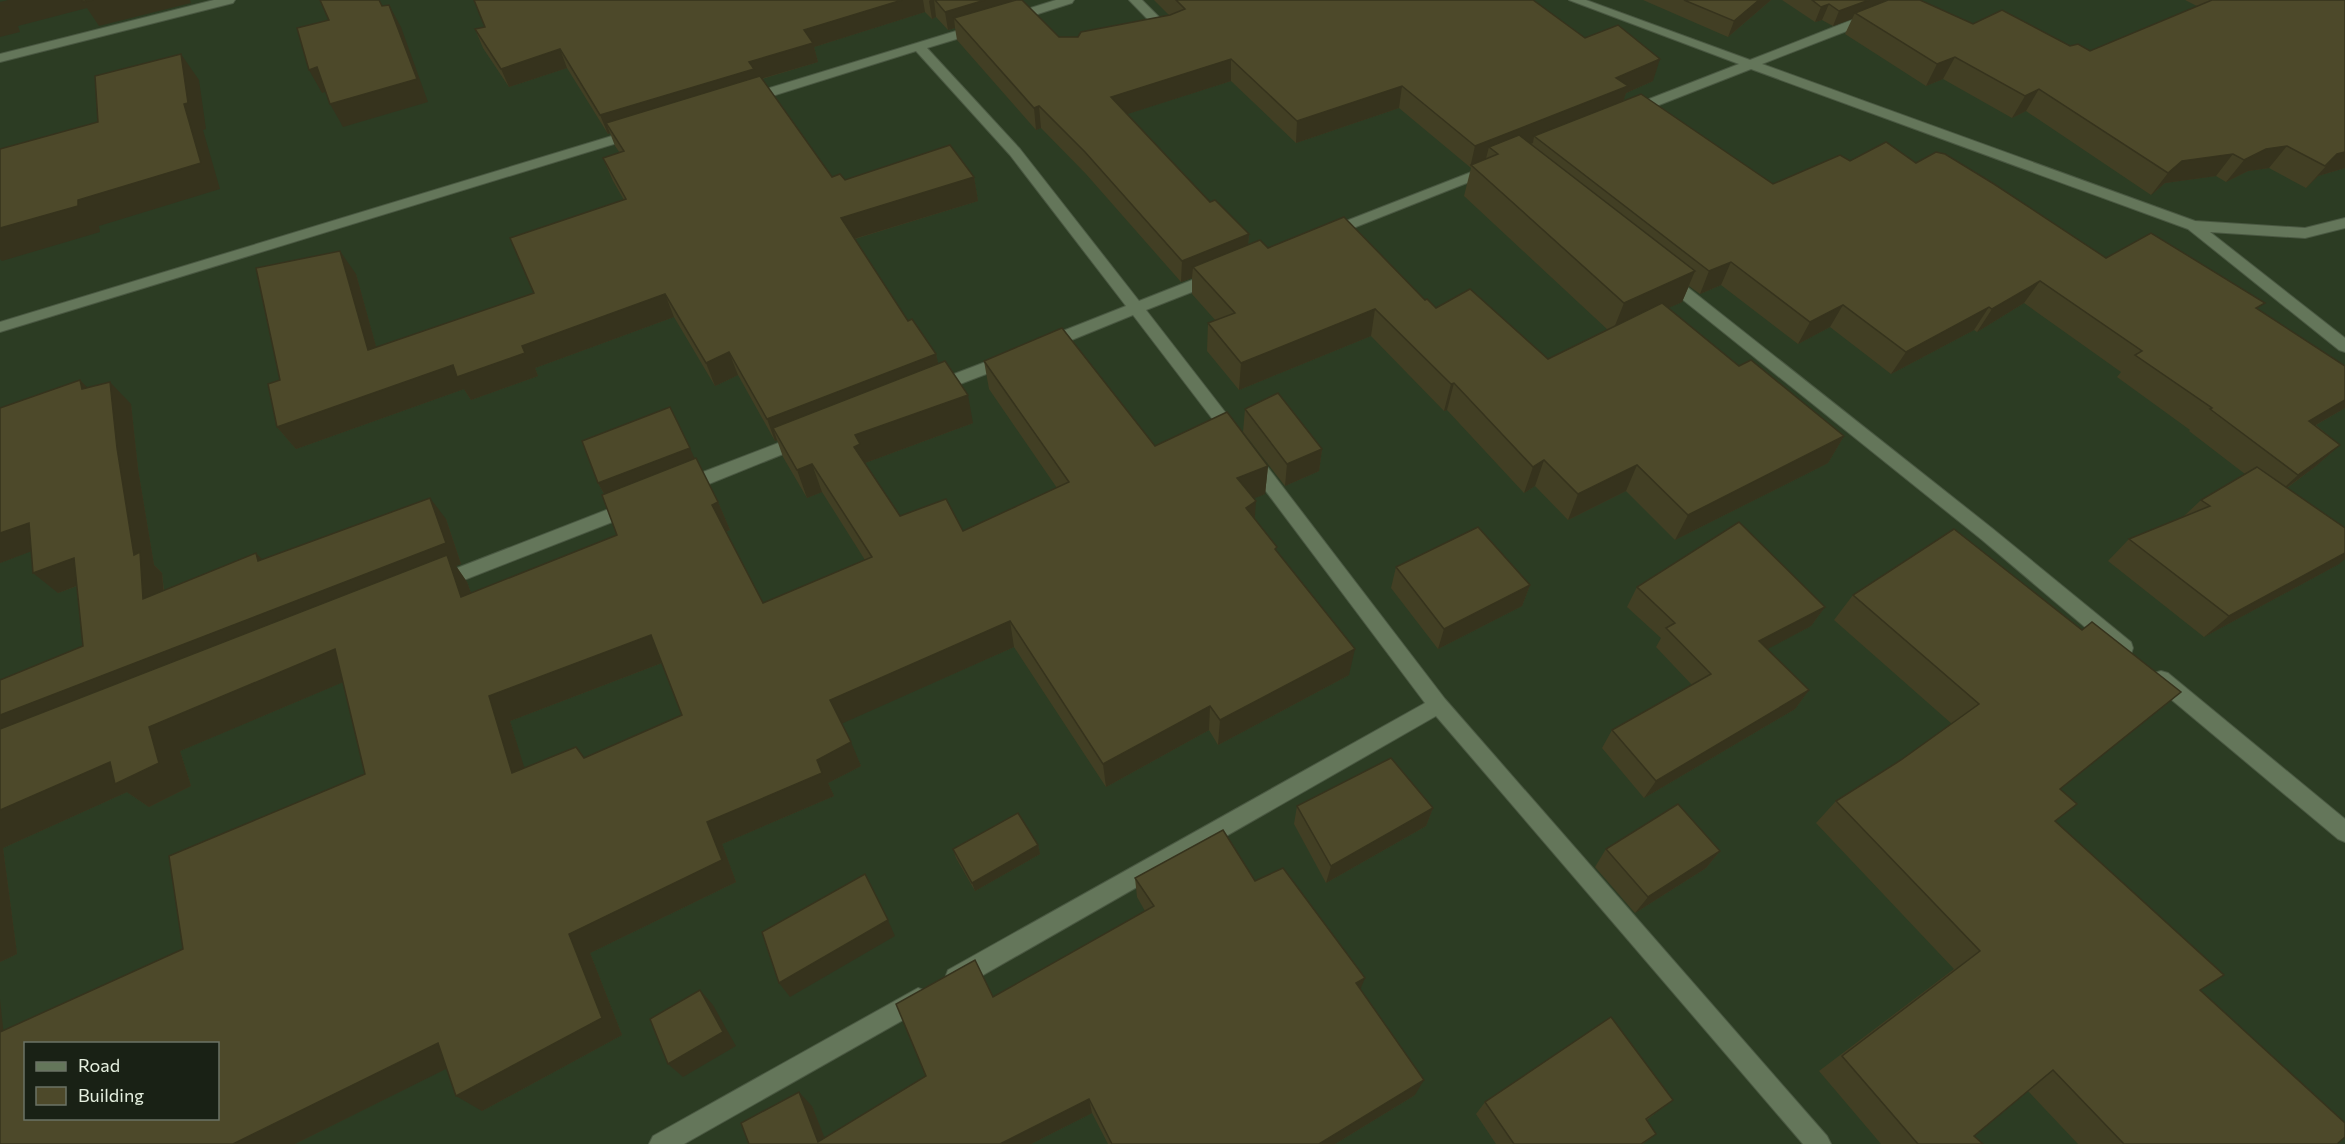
<svg xmlns="http://www.w3.org/2000/svg" width="2345" height="1144" viewBox="0 0 2345 1144" font-family="Commissioner,sans-serif">
<rect width="100%" height="100%" fill="#2c3c23"/>
<g fill="none" stroke-linecap="round" stroke-linejoin="round">
<defs>
<path id="lane" d="M1129 0H1142L1170 28 1172 31 1170 34H1162Z"/>
<g id="street">
<path d="M214 0H235L233 3 0 62V54Z"/>
<path d="M1056 0H1074L1072 3 1016 21 1012 22 1006 18 1008 15Z"/>
<path d="M1569 0H1586L1750 60 1867 14H1875L1877 17 1875 20 1762 64 2195 221 2305 228 2345 218V228L2305 238 2210 232 2345 338V352L2339 350 2188 229 1751 69 1636 114H1626L1624 111 1626 108 1739 64Z"/>
<path d="M979 24 983 25 985 28 983 31 927 48 1020 149 1139 301 1210 273H1220L1223 277 1220 281 1146 310 1239 430 1241 434 1239 438 1233 440 1227 438 1133 315 1052 348H1040L1038 344 1040 340 1126 306 1010 155 916 51 753 102H743L741 99 743 96Z"/>
<path d="M635 129 640 130 642 133 640 136 0 332V322Z"/>
<path d="M1492 164 1499 168 1497 171 1333 236H1323L1321 233 1323 230Z"/>
<path d="M1667 274 1672 275 1993 529 2131 642 2133 648 2131 654 2124 656 2117 654 1981 539 1662 283 1659 279 1662 275Z"/>
<path d="M1009 353 1015 355 1017 359 1015 363 934 394 928 392 926 388 928 384Z"/>
<path d="M802 434 808 436 810 440 808 444 689 492 683 494 677 492 674 487 677 482Z"/>
<path d="M1253 455 1259 456 1445 699 1827 1136 1831 1144H1803L1436 716 964 986 956 989 948 986 945 978 948 970 1425 703 1247 466 1245 461 1247 456Z"/>
<path d="M632 500 638 502 641 507 638 512 446 587 440 589 434 587 431 582 434 577Z"/>
<path d="M2161 671 2168 673 2345 819V842L2338 839 2154 685 2151 679 2154 673Z"/>
<path d="M918 988 926 991 929 999 926 1007 684 1144H649L653 1136Z"/>
</g>
</defs>
<!-- lane casing -->
<use href="#lane" stroke="#4a5842" stroke-width="2"/>
<!-- street casing -->
<use href="#street" stroke="#4a5842" stroke-width="2"/>
<!-- lane -->
<use href="#lane" fill="#64765a" fill-rule="evenodd"/>
<!-- street -->
<use href="#street" fill="#64765a" fill-rule="evenodd"/>
</g>
<!-- wall -->
<g fill="#423f24" fill-rule="evenodd">
<path d="M474 0H1012L1059 37H1078L1169 15 1154 0H1533L1585 38 1653 81 1626 93 1623 101 1773 184 1850 161 1916 163 2106 258 2259 310 2345 408 2316 425 2340 445 2316 466 2287 488 2339 564 2204 637 2108 561 2129 539 2184 516 2201 500 2245 474 2189 431 2190 430 2117 377 2121 372 2024 303 1977 332 1974 330 1891 374 1830 327 1798 344 1721 285 1700 294 1689 286 1682 302 1668 308 1739 366 1844 436 1828 463 1675 540 1626 491 1568 520 1535 486 1524 493 1447 410 1444 411 1371 336 1239 390 1207 351 1208 323 1216 321 1192 294V278L1181 282 1086 174 1041 128 1036 130 957 40 955 28 948 30 936 17 932 19 925 12 814 47 818 62 762 79 832 177 845 180 974 177 978 201 855 239 908 321 936 354 938 364 973 423 865 463 866 466 900 516 963 531 1057 488 989 389 984 361 1155 446 1268 466 1265 494 1254 498 1255 519 1277 551 1349 675 1218 745 1209 730 1106 787 1014 647 842 723 861 766 828 783 834 796 722 844 736 882 590 953 622 1035 482 1111 447 1068 295 1144H0L3 1031 183 949 365 774 343 682 180 751 191 786 149 807 127 792 3 848 17 954 0 962V680L83 646 77 586 58 593 31 551 0 563V408L80 380 87 388 131 404 138 469 154 565 162 573 164 590 256 553 262 560 446 519 461 564 456 566 467 582 471 593 617 535 604 494 598 483 695 459 718 502 730 530 726 532 763 603 865 560 822 492 807 498 783 457 777 440 775 441 738 375 715 386 674 317 535 368 538 376 471 400 464 389 296 449 277 427 280 380 356 274 376 347 534 293 624 200 613 181 603 158 620 153 615 146 610 133 608 134 567 68 509 87 483 48 475 29 485 27ZM1231 81 1296 143 1399 108 1471 168 1464 196 1608 330 1548 359 1436 308 1425 300 1268 248 1248 245 1249 234 1210 202 1127 114ZM662 663 682 715 585 758 524 768 510 721Z"/>
<path d="M1643 0H1771L1728 37Z"/>
<path d="M1782 0H1885L1884 2 2090 51 2197 6 2185 0H2345V168L2318 176 2306 188 2269 168 2248 171 2226 182 2216 176 2165 183 2151 195 2026 111 2012 118 1943 79 1926 86 1845 34 1852 19 1833 26 1822 20 1815 22Z"/>
<path d="M1245 409 1322 449 1319 471 1285 486 1243 432Z"/>
<path d="M1954 529 2060 789 2055 821 2200 990 2337 1144H2078L2028 1091 1974 1136 1983 1144H1881L1819 1071 1954 969 1816 823 1836 801 1901 760 1952 724 1834 620 1853 595Z"/>
<path d="M1396 567 1530 585 1522 606 1438 649 1391 588Z"/>
<path d="M1637 587 1825 607 1811 626 1767 649 1809 690 1795 709 1644 798 1602 748 1612 730 1692 685 1656 647 1661 638 1627 607Z"/>
<path d="M1297 806 1433 808 1426 826 1326 883 1294 824Z"/>
<path d="M1038 845 1040 854 975 891 956 858 953 849Z"/>
<path d="M1606 849 1720 851 1706 868 1635 913 1595 867Z"/>
<path d="M1135 878 1255 881 1361 990 1415 1095 1335 1144H1108L1092 1113 1031 1144H749L812 1106 824 1138 926 1076 993 997 1145 911 1137 897Z"/>
<path d="M1485 1102 1658 1111 1647 1120 1656 1134 1643 1144H1496L1476 1114Z"/>
</g>
<!-- shaded-wall -->
<g fill="#36331d">
<path d="M8 0H190L191 3 99 26 87 8 18 26 20 32 0 37V2Z"/>
<path d="M902 0H923L925 12 814 47 818 62 757 80 606 123 610 133 608 134 600 115 749 62 804 30Z"/>
<path d="M930 0H934L936 17 932 19 929 1Z"/>
<path d="M985 0H1012L1014 10 954 18 955 28 948 30 945 12Z"/>
<path d="M1759 0H1771L1728 37 1734 21Z"/>
<path d="M1869 0H1885L1881 9 1855 13 1852 19 1833 26 1839 11Z"/>
<path d="M1829 4 1822 20 1815 22 1821 7Z"/>
<path d="M389 5 401 27 428 102 343 127 330 104Z"/>
<path d="M560 49 567 68 509 87 501 69Z"/>
<path d="M181 54 199 80 206 129 203 130 220 189 99 226 100 232 2 261 0 259V228L78 200 184 104Z"/>
<path d="M1955 57 1943 79 1926 86 1937 64Z"/>
<path d="M1231 59V81L1112 119 1111 97Z"/>
<path d="M1660 59 1653 81 1626 93 1621 108 1534 136 1533 143 1498 157V154L1489 147 1485 162 1471 165 1470 168 1475 146 1616 78Z"/>
<path d="M317 67 331 90 322 93 309 70Z"/>
<path d="M1402 86 1399 108 1296 143 1297 121Z"/>
<path d="M2039 89 2026 111 2012 118 2025 96Z"/>
<path d="M1039 106 1041 128 1036 130 1034 108Z"/>
<path d="M2287 146 2269 168 2248 171 2226 182 2244 160 2266 149Z"/>
<path d="M2345 152V168L2318 176 2306 188 2337 154Z"/>
<path d="M2233 154 2216 176 2165 183 2151 195 2168 173 2182 161Z"/>
<path d="M974 177 978 201 847 241 841 218Z"/>
<path d="M1249 234 1247 256 1193 267 1192 278 1181 282 1182 261Z"/>
<path d="M340 251 356 274 383 372 368 350Z"/>
<path d="M1731 262 1721 285 1700 294 1709 271Z"/>
<path d="M1695 271 1682 302 1612 333 1624 303Z"/>
<path d="M2040 281 2024 303 1977 332 1992 309Z"/>
<path d="M665 294 674 317 535 368 538 376 471 400 464 389 296 449 277 427 453 365 522 346Z"/>
<path d="M1843 305 1830 327 1798 344 1810 322Z"/>
<path d="M1989 307 1974 330 1891 374 1906 352Z"/>
<path d="M1375 309 1371 336 1239 390 1241 363Z"/>
<path d="M729 352 738 375 715 386 706 363Z"/>
<path d="M936 354 941 376 773 428 777 440 775 441 767 419Z"/>
<path d="M80 380 101 402 82 389Z"/>
<path d="M110 382 131 404 138 469 154 565 162 573 166 619 143 599 134 555 117 448Z"/>
<path d="M1454 383 1447 410 1444 411 1451 384Z"/>
<path d="M968 395 973 423 865 463 868 473 854 447 855 435Z"/>
<path d="M2345 400V408L2286 442 2309 421Z"/>
<path d="M1844 436 1828 463 1675 540 1688 515Z"/>
<path d="M2340 445 2316 466 2274 497 2298 475Z"/>
<path d="M690 448 700 471 611 506 598 483Z"/>
<path d="M1322 449 1319 471 1285 486 1287 464Z"/>
<path d="M1544 460 1535 486 1524 493 1533 467Z"/>
<path d="M812 464 822 492 807 498 797 470Z"/>
<path d="M1637 465 1626 491 1568 520 1578 494Z"/>
<path d="M1268 466 1265 494 1236 506 1237 478Z"/>
<path d="M430 498 446 519 461 564 456 566 467 582 482 623 461 597 0 736V715Z"/>
<path d="M1256 501 1254 528 1246 508Z"/>
<path d="M718 502 730 530 725 532 712 505Z"/>
<path d="M29 523 53 543 0 563V533Z"/>
<path d="M256 553 275 573 258 561Z"/>
<path d="M2345 553V559L2339 564 2204 637 2229 616Z"/>
<path d="M74 558 97 578 58 593 33 573Z"/>
<path d="M1530 585 1522 606 1438 649 1444 629Z"/>
<path d="M1825 607 1811 626 1747 660 1759 641Z"/>
<path d="M1010 621 1014 647 841 724 830 700Z"/>
<path d="M651 635 667 661 510 721 533 796 512 773 489 696Z"/>
<path d="M335 649 360 675 180 751 191 786 149 807 127 792 3 848 17 954 0 962V810L110 762 149 727Z"/>
<path d="M1355 649 1349 675 1218 745 1220 720Z"/>
<path d="M1809 690 1795 709 1644 798 1656 781Z"/>
<path d="M1210 706 1209 730 1106 787 1103 764Z"/>
<path d="M851 742 861 766 828 783 834 796 722 844 736 882 590 953 622 1035 482 1111 456 1096 569 934 707 822 817 760Z"/>
<path d="M1433 808 1426 826 1326 883 1331 866Z"/>
<path d="M1038 845 1040 854 975 891 972 883Z"/>
<path d="M1720 851 1706 868 1635 913 1648 897Z"/>
<path d="M888 920 895 936 790 997 779 983Z"/>
<path d="M1365 978 1358 995 1356 983Z"/>
<path d="M700 990 713 1005 736 1046 683 1077 668 1064Z"/>
<path d="M0 999 7 1065 0 1062Z"/>
<path d="M438 1043 464 1060 295 1144H233Z"/>
<path d="M1424 1080 1415 1095 1335 1144H1319Z"/>
<path d="M799 1092 812 1106 827 1144 818 1142Z"/>
<path d="M1089 1099 1092 1113 1031 1144H1000Z"/>
</g>
<!-- building -->
<g fill="#4d492a" stroke="#36331d" stroke-width="1.5" fill-rule="evenodd">
<path d="M82 0H93L83 2Z"/>
<path d="M320 0H379L382 6 389 5 417 79 330 104 317 67 309 70 297 28 329 20Z"/>
<path d="M474 0H902L804 30 813 43 749 62 754 69 600 115 560 49 501 69 475 29 485 27Z"/>
<path d="M935 0H985L945 12Z"/>
<path d="M1016 0H1022L1059 37H1078L1081 32 1170 15 1185 9 1176 0H1533L1585 38 1618 25 1660 59 1616 78 1628 86 1475 146 1402 86 1297 121 1231 59 1111 97 1210 202 1215 200 1249 234 1182 261 1085 152 1039 106 1034 108 954 18Z"/>
<path d="M1684 0H1759L1734 21Z"/>
<path d="M1812 0H1869L1839 11 1829 4 1821 7Z"/>
<path d="M1888 0H1920L1973 24 2002 10 2070 46 2078 44 2090 51 2212 0H2345V152L2337 154 2325 166 2287 146 2266 149 2244 160 2233 154 2182 161 2168 173 2039 89 2025 96 1955 57 1937 64 1855 13Z"/>
<path d="M181 54 188 103 184 104 201 163 78 200V206L0 228V149L98 122 95 76Z"/>
<path d="M760 76 832 177 840 174 845 180 950 145 974 177 841 218 908 321 912 319 936 354 767 419 729 352 706 363 665 294 522 346 525 353 457 377 453 365 277 427 268 384 280 380 256 268 340 251 368 350 534 293 510 238 626 199 603 158 624 151 606 123Z"/>
<path d="M1641 94 1773 184 1840 155 1850 161 1886 142 1916 163 1936 152 1945 154 1994 184 2106 258 2151 233 2265 303 2256 308 2345 366V400L2309 421 2340 445 2298 475 2210 409 2212 408 2135 355 2142 351 2040 281 1992 309 1989 307 1906 352 1843 305 1810 322 1731 262 1709 271 1534 136Z"/>
<path d="M1519 135 1695 271 1624 303 1471 165 1498 154 1489 147Z"/>
<path d="M1344 217 1425 300 1427 299 1436 308 1470 289 1548 359 1662 303 1739 366 1751 360 1844 436 1688 515 1637 465 1578 494 1544 460 1533 467 1454 383 1451 384 1375 309 1241 363 1208 323 1235 313 1193 267 1260 240 1268 248Z"/>
<path d="M1062 328 1155 446 1227 412 1268 466 1237 478 1256 501 1246 508 1277 547 1275 549 1355 649 1220 720 1210 706 1103 764 1010 621 830 700 851 742 817 760 822 773 707 822 722 860 569 934 602 1018 456 1096 438 1043 233 1144H0V1032L183 949 169 856 365 774 335 649 149 727 159 763 115 784 110 762 0 810V729L447 555 461 597 617 535 602 495 696 458 718 502 712 505 763 603 872 557 812 464 797 470 773 428 945 361 968 395 855 435 860 444 854 447 900 516 946 499 963 531 1069 482 984 361ZM651 635 682 715 584 758 576 747 512 773 489 696ZM26 1044H218V1119H26Z"/>
<path d="M80 380 82 389 110 382 117 448 134 555 140 552 143 599 256 553 258 561 430 498 446 543 0 715V680L83 646 74 558 33 573 29 523 0 533V408Z"/>
<path d="M1278 393 1322 449 1287 464 1245 409Z"/>
<path d="M670 407 690 448 598 483 582 441Z"/>
<path d="M2257 467 2345 528V553L2229 616 2129 539 2210 506 2201 500Z"/>
<path d="M1739 522 1825 607 1759 641 1809 690 1656 781 1612 730 1711 674 1666 628 1675 623 1637 587Z"/>
<path d="M1478 527 1530 585 1444 629 1396 567Z"/>
<path d="M1954 529 2082 630 2092 622 2181 692 2060 789 2077 804 2055 821 2224 975 2200 990 2345 1123V1137L2337 1144H2124L2053 1070 1974 1136 1983 1144H1918L1842 1056 1980 951 1836 801 1901 760 1979 704 1853 595Z"/>
<path d="M1391 758 1433 808 1331 866 1297 806Z"/>
<path d="M1678 804 1720 851 1648 897 1606 849Z"/>
<path d="M1018 813 1038 845 972 883 953 849Z"/>
<path d="M1223 830 1255 881 1283 868 1365 978 1356 983 1424 1080 1319 1144H1112L1089 1099 1000 1144H749L741 1123 799 1092 818 1142 926 1076 896 1004 975 960 993 997 1154 906 1135 878Z"/>
<path d="M865 874 888 920 779 983 762 932Z"/>
<path d="M700 990 723 1032 668 1064 650 1019Z"/>
<path d="M1611 1017 1673 1100 1646 1119 1656 1134 1641 1144H1514L1485 1102Z"/>
</g>
<!-- legend -->
<rect x="24" y="1042" width="195" height="78" fill="#192115" stroke="#6b7366" stroke-width="1.5"/>
<rect x="36" y="1062" width="30" height="9" fill="#64765a" stroke="#6b7366" stroke-width="1.5"/>
<text x="78" y="1072" font-size="18" fill="#e5efdf">Road</text>
<rect x="36" y="1087" width="30" height="18" fill="#4d492a" stroke="#6b7366" stroke-width="1.5"/>
<text x="78" y="1102" font-size="18" fill="#e5efdf">Building</text>
</svg>
